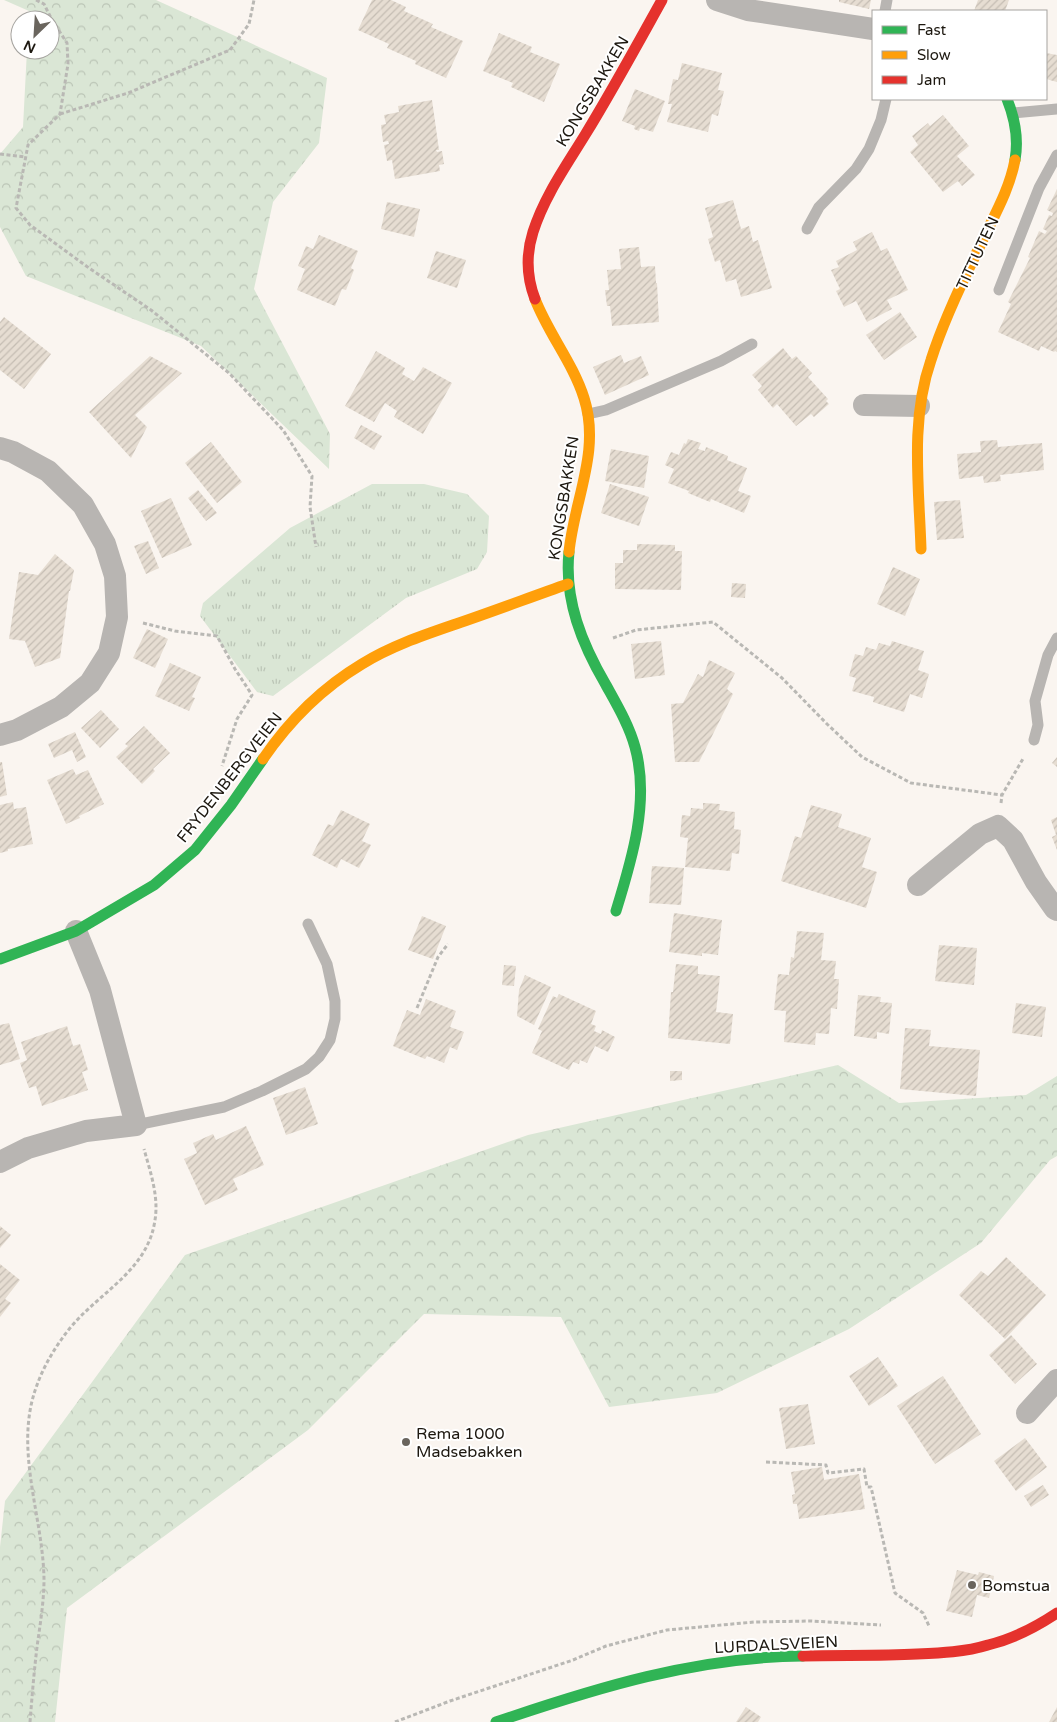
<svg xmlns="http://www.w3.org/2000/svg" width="1057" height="1722" viewBox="0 0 1057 1722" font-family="'Varela Round',sans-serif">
<defs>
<pattern id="forest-crowns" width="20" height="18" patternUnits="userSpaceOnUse" patternTransform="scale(1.25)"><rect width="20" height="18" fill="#dae6d5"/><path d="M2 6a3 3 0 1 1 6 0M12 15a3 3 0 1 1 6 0" fill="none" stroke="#bbc5b6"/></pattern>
<pattern id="park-tufts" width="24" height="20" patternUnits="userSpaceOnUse" patternTransform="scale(1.25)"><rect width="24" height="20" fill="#dae6d5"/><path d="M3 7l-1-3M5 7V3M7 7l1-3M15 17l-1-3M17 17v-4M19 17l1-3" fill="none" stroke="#bbc5b6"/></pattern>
<pattern id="building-hatch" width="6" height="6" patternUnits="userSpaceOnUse" patternTransform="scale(1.25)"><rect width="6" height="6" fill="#e6ddd2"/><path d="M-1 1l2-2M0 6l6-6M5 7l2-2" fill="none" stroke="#c5bdb3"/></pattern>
</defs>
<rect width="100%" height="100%" fill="#faf5f0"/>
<!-- forest -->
<g fill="url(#forest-crowns)">
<path d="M4 0H156L327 78 319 143 273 202 254 289 330 434 329 469 201 346 26 276 0 227V154L23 127 27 50H50V20H28L29 11Z"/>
<path d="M838 1065 899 1103 1026 1095 1057 1076V1156L1050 1160 981 1243 849 1329 717 1393 609 1407 561 1317 424 1314 308 1430 67 1608 55 1722H0V1547L5 1501 185 1255 528 1135Z"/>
</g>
<!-- park -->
<path fill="url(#park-tufts)" d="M372 484H424L467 494 489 516 487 552 477 569 406 598 273 696 257 692 200 616 203 603 290 528Z"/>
<!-- building -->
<g fill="url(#building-hatch)">
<path d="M372 0H391L406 7 404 11 433 24 431 27 463 41 446 78 415 64 416 61 387 48 389 44 358 30Z"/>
<path d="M839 0H871L869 9 839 2Z"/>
<path d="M978 0H1009L1005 11H974Z"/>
<path d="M499 33 532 47 530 52 560 64 544 102 511 87 513 83 483 71Z"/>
<path d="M1046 53 1057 55V82L1046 79Z"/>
<path d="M682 63 722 73 718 90 724 91 718 116 712 114 708 132 667 122 672 104H668L673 79 678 80Z"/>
<path d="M635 89 665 101 653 132 640 128 639 131 634 129 635 126 622 121Z"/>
<path d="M432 100 439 150H436L437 152 442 151 444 164 439 165 440 171 395 179 392 160 387 161 384 145 389 144 388 141 383 142 381 125 386 124 384 115 399 112 398 106Z"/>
<path d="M943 115 969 146 957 156 975 175 962 186 958 181 943 192 910 152 918 145 912 136 928 123 930 126Z"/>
<path d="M1057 189V352L1055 351 1054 352 1041 346 1039 351 998 332 1011 304 1008 302 1030 258 1028 257 1039 231 1045 234 1047 231 1043 229 1049 215 1052 216 1053 213 1047 210Z"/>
<path d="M733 200 741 229 749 226 753 242 758 240 772 288 741 297 736 279 726 282 720 260 715 262 708 239 713 237 705 208Z"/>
<path d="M387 202 420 209 414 237 381 229Z"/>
<path d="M872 232 881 251 887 248 908 290 887 300 892 309 867 322 856 301 844 307 836 291 840 289 831 270 839 267 836 261 857 250 853 242Z"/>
<path d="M319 235 358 251 351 268 354 270 346 290 342 289 335 306 297 290 305 269 298 266 306 246 313 249Z"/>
<path d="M639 247 641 267 655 266 656 283H657L659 322 612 326 610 306H607L605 290H609L607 270 621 269 619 249Z"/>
<path d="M436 251 466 260 457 288 427 278Z"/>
<path d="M900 312 917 337 884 360 866 335Z"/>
<path d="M4 317 51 354 24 389 0 370V322Z"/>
<path d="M783 348 792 359 796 356 812 373 808 377 828 399 826 401 829 404 814 417 811 414 796 426 777 404 773 408 758 390 762 386 752 375Z"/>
<path d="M376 351 405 368 402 374 414 381 423 367 452 383 423 434 394 417 397 411 385 403 374 422 345 406Z"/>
<path d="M621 355 624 363 641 356 649 375 605 395 593 367Z"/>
<path d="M150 356 182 373 135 415 147 427 131 458 89 412Z"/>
<path d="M361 425 382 436 374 450 354 438Z"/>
<path d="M688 439 701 443 698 449 705 451 706 447 728 456 727 460 747 468 738 491 751 496 744 513 711 499 710 502 688 493 689 491 668 483 674 469 665 465 671 452 679 455 684 443 686 444Z"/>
<path d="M997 440 998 447 1042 443 1044 470 1000 475 1001 481 984 483 983 476 959 479 957 454 981 452 980 441Z"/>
<path d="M211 442 242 482 217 503 185 463Z"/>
<path d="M611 449 649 456 644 488 605 481Z"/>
<path d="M610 484 649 497 639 526 601 513Z"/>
<path d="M198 490 217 513 206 521 188 498Z"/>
<path d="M171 498 192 545 162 558 141 511Z"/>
<path d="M960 500 964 538 937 540 934 502Z"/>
<path d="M148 541 159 568 146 574 134 546Z"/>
<path d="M637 544 675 545V551H682L681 590 615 589V563H623V550H637Z"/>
<path d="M55 554 74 570 70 591H69L60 658 35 667 25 641 9 639 19 572 38 575Z"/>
<path d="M893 567 920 579 905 616 877 604Z"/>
<path d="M732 583 746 584 745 598 731 597Z"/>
<path d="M147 629 168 639 155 668 133 658Z"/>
<path d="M661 641 665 675 635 679 631 644Z"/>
<path d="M892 641 924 651 918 670 929 674 922 698 910 694 904 712 873 702 874 697 852 691 856 678 849 676 855 654 863 656 866 647 876 650 879 643 890 646Z"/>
<path d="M709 660 735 673 727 689 733 694 699 762H675L671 704 683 703 698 674 703 677Z"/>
<path d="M170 663 201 677 192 697 195 698 189 711 155 696Z"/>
<path d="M101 710 119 729 100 748 81 728Z"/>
<path d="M144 726 170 753 153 769 155 771 142 784 116 757 128 746 125 744Z"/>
<path d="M75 732 86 757 77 762 72 750 54 758 48 744Z"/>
<path d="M1057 757V767L1052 763Z"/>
<path d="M0 762H2L7 795 0 797Z"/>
<path d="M73 769 76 775 88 770 104 804 79 816 80 818 66 824 47 780Z"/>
<path d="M13 802 14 809 26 807 33 844 8 849V851L0 853V805Z"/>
<path d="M703 803 720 804 719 810 735 812 734 829 741 830 739 854 732 853 730 871 685 867 688 838 680 837 682 815 690 816 691 808 703 809Z"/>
<path d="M811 805 842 814 838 827 871 838 862 867 877 872 866 908 781 881 795 836 801 838Z"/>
<path d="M341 810 370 824 362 841 371 845 359 868 341 859 337 868 312 855 328 824 333 826Z"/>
<path d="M1057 817V850L1052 837 1056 835 1051 820Z"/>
<path d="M652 866 684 868 681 905 649 903Z"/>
<path d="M674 913 722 920 718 955 702 953V956L669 952Z"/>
<path d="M422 916 446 926 433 959 408 950Z"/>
<path d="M797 931 824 933 821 960 836 961 834 979H839L837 1009 831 1008 829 1034 816 1033 815 1045 784 1042 786 1011 774 1010 778 974 789 975 791 957 794 958Z"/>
<path d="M939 945 977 948 974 985 935 981Z"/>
<path d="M676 964 698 966V974L720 976 716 1012 733 1014 730 1044 668 1038 671 992H673Z"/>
<path d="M504 965 516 966 514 986 502 985Z"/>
<path d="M525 975 551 987 534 1025 517 1016 519 990Z"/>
<path d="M559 994 596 1011 591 1024 596 1026 594 1031 601 1034 602 1030 615 1037 608 1052 595 1046 587 1063 580 1060 579 1064 573 1062 569 1070 532 1053 542 1031 538 1029 553 996 557 998Z"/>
<path d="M858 995 881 997 880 1002 892 1003 889 1034 877 1032V1039L854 1036Z"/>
<path d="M426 999 456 1011 450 1027 464 1032 457 1050 450 1047 444 1063 427 1056 425 1059 393 1046 407 1010 420 1015Z"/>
<path d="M1016 1003 1046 1007 1042 1037 1012 1033Z"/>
<path d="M9 1023 20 1059 0 1065V1025Z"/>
<path d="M67 1026 73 1046 80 1044 88 1070 82 1072 88 1090 42 1106 36 1086 29 1088 20 1063 27 1060 21 1042Z"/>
<path d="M905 1028 931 1030 929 1046 980 1050 976 1096 900 1089Z"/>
<path d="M670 1071H682V1080L670 1081Z"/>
<path d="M305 1087 318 1124 286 1135 273 1098Z"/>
<path d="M246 1126 264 1165 233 1179 238 1190 205 1205 184 1159 197 1153 193 1143 213 1134 216 1140Z"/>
<path d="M0 1226 11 1235 0 1248Z"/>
<path d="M1006 1257 1046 1295 1005 1339 959 1295 981 1271 988 1276Z"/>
<path d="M0 1264 20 1280 5 1299 11 1303 0 1317Z"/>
<path d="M1011 1335 1037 1364 1015 1384 989 1355Z"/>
<path d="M878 1357 898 1386 869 1406 849 1376Z"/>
<path d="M943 1376 981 1434 935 1464 897 1406Z"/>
<path d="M808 1404 815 1444 786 1449 779 1408Z"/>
<path d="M1025 1438 1047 1467 1016 1491 994 1461Z"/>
<path d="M822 1467 824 1480 859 1474 865 1509 799 1519 797 1504H793L792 1495 795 1494 791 1472Z"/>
<path d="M1043 1485 1049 1495 1031 1507 1024 1496Z"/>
<path d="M957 1570 978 1575 979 1572 994 1576 989 1598 977 1595 972 1617 946 1611Z"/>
<path d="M746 1707 761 1717 758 1722H736Z"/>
<path d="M1057 1707V1722H1049Z"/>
</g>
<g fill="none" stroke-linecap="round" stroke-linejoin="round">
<!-- path -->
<g stroke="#b9b8b4" stroke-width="3" stroke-dasharray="4 2.5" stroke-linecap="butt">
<path d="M36 0 44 4 52 20 67 43 68 64 60 114 28 145 16 208 30 225 89 268 151 310 229 373 283 430 312 476 310 507 316 547"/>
<path d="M60 114 128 93 230 50 249 24 254 0"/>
<path d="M0 154 25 157"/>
<path d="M143 623 175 631 217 636 235 669 252 695 237 719 222 766"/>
<path d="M613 638 636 630 713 622 782 678 827 724 862 757 911 783 1002 795"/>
<path d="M1001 803 1002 795 1024 757"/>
<path d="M417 1008 438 957 448 944"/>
<path d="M766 1462 826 1465 828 1473 864 1469 867 1487H871L895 1593 923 1613 929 1626"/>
<path d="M30 1722C32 1697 34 1672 37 1647 40 1625 44 1602 44 1579 43 1515 13 1448 37 1385 46 1360 64 1332 84 1313 113 1285 149 1263 155 1220 159 1196 150 1171 144 1149"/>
<path d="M395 1722 450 1701 573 1660 606 1646 667 1630 754 1622 811 1621 881 1625"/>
</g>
<!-- lane -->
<g stroke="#b8b5b2" stroke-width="11">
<path d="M885 11 887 0"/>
<path d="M1013 113 1057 109"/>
<path d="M807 229 819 207 856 169 869 149 881 120 886 99"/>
<path d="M999 290 1039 188 1057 155"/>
<path d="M588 414 606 410 721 361 752 344"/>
<path d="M1034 740 1038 725 1035 701 1048 655 1057 638"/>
<path d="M136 1125 224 1107 262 1091 306 1069 319 1057 330 1040 335 1019V1001L327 964 308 924"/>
</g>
<!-- street -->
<g stroke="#b8b5b2" stroke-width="22">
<path d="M717 0 748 10 873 29"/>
<path d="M864 405 919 406"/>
<path d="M0 448 13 452 48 471 83 505 105 544 115 576 117 617 109 653 90 683 61 707 17 730 0 735"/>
<path d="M918 885 980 834 998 826 1013 840 1036 882 1055 909 1057 910"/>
<path d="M0 1162 28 1148 86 1131 136 1125 100 990 76 931"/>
<path d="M1027 1413 1057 1380"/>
</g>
<!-- fast -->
<g stroke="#30b455" stroke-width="11">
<path d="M1007 99C1015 119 1019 138 1015 160"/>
<path d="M569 552C564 600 582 644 606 685 617 705 629 725 635 747 650 801 632 859 616 911"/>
<path d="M0 959 76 931 154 885 195 850 231 805 263 759"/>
<path d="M496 1722C596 1688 696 1657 803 1656"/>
</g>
<!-- slow -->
<g stroke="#ff9f0a" stroke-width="11">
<path d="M535 299C548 333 573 363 584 398 601 451 574 500 569 552"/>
<path d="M921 549C919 486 910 420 931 360 943 322 961 284 979 248 992 219 1009 192 1015 160"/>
<path d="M263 759C289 721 322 688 362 664 391 646 424 635 456 624 494 611 531 597 568 584"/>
</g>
<!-- jam -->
<g stroke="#e5322d" stroke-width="11">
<path d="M535 299C527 278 526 254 533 232 544 197 566 166 585 135 612 91 637 45 662 0"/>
<path d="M803 1656C841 1655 879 1656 917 1654 941 1653 965 1652 988 1645 1013 1639 1036 1627 1057 1613"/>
</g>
</g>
<!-- markers -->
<g fill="#6a655e" stroke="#fff" stroke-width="2">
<circle cx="406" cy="1442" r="5"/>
<circle cx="972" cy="1585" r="5"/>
</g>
<g text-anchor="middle" stroke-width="4" stroke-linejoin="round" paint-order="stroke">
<!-- street labels -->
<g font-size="16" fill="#1d1810" stroke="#fff">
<text transform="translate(592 91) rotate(-59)" y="6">KONGSBAKKEN</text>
<text transform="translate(977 253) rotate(-65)" y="6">TITTUTEN</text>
<text transform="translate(563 498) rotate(-81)" y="6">KONGSBAKKEN</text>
<text transform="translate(229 777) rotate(-52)" y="6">FRYDENBERGVEIEN</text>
<text transform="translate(776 1644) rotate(-3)" y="6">LURDALSVEIEN</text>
</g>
<!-- poi labels -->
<g font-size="16" fill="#1d1810" stroke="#fff" text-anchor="start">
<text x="416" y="1439">Rema 1000<tspan x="416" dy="18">Madsebakken</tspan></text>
<text x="982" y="1591">Bomstua</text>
</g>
</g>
<!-- legend -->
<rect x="872" y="10" width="175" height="90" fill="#ffffff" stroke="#a5a39f"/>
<rect x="882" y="26" width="25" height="8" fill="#30b455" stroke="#a5a39f"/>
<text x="917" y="35" font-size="15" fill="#1d1810">Fast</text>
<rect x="882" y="51" width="25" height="8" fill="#ff9f0a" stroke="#a5a39f"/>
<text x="917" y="60" font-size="15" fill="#1d1810">Slow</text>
<rect x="882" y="76" width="25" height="8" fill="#e5322d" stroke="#a5a39f"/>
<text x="917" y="85" font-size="15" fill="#1d1810">Jam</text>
<!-- north arrow -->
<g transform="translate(35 35) rotate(205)"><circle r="24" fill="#ffffff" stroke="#a5a39f"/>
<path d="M0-4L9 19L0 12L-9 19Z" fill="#6a655e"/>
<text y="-8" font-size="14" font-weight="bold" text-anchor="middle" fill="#1d1810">N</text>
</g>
</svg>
